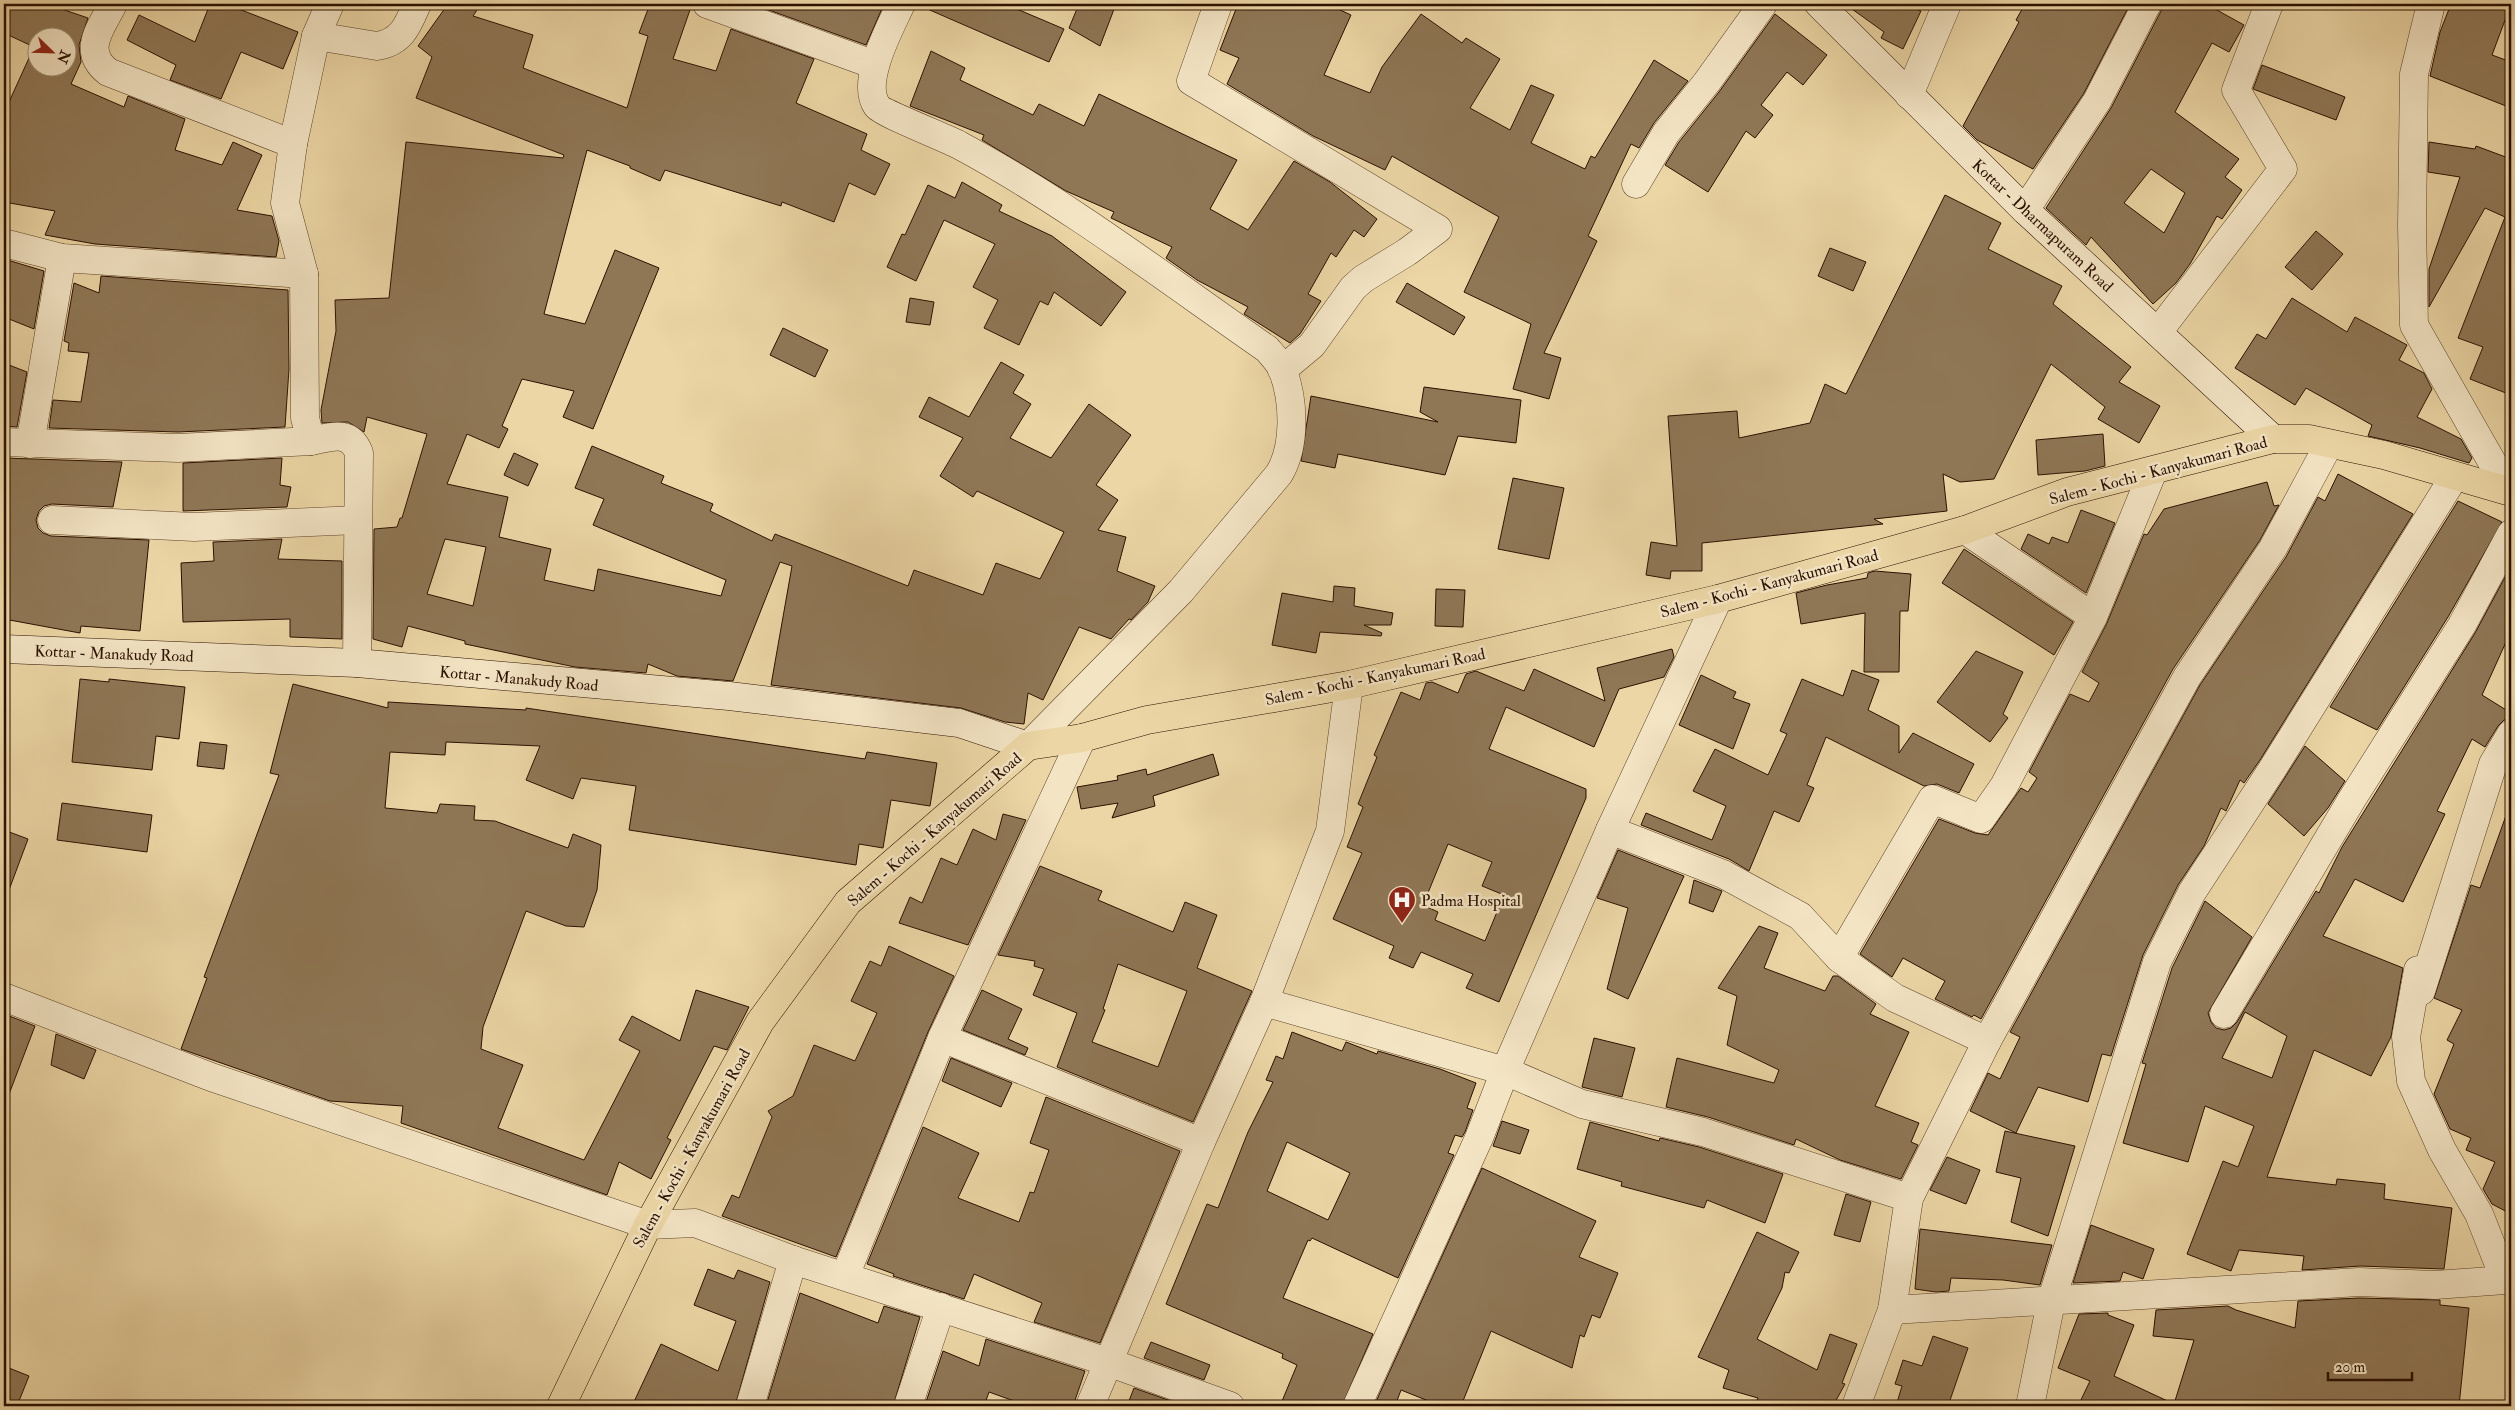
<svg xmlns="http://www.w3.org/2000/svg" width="2515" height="1410" viewBox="0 0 2515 1410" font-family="'IM FELL Double Pica',serif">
<rect width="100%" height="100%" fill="#ecd6a5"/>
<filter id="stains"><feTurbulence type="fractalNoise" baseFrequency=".004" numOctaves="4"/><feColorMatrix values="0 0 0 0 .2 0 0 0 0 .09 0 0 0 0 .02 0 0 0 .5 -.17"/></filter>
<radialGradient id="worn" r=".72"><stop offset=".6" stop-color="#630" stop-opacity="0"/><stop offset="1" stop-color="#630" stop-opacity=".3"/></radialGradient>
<!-- building -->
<g fill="#8f7756" stroke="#2b1000" fill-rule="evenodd">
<path d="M4 4H47L88 18 79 45 81 62 71 84 124 107 128 96 185 119 175 150 222 165 233 142 262 155 237 210 272 216 279 241 276 257 95 244 45 235 55 211 4 202V113L34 47 4 33ZM38 38H68V68H38Z"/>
<path d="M210 4H226L298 32 283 69 241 52 221 99 170 80 176 65 127 40 139 15 195 42Z"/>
<path d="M448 4H481L473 16 533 35 523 68 627 108 648 36 639 33 650 4H692L673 59 716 71 731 29 814 59 796 103 867 134 861 150 890 164 875 195 849 183 834 222 782 202 781 206 665 170 660 181 630 168V166L587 150 544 314 585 324 615 250 659 268 593 429 563 417 574 391 522 379 502 426 508 429 499 448 467 434 447 484 508 497 499 537 551 549 544 580 594 591 598 569 721 596 726 580 593 525 604 499 575 488 592 446 664 476 661 483 713 504 710 511 772 541 775 534 908 586 914 570 983 595 996 563 1040 579 1064 532 977 491 973 497 940 476 963 438 919 417 929 397 969 417 1001 362 1024 375 1013 393 1031 404 1010 438 1051 458 1089 404 1131 435 1096 485 1118 500 1098 530 1126 537 1117 571 1155 586 1148 602 1131 620 1129 619 1111 639 1079 627 1043 700 1028 693 1024 724 1005 722 961 708 771 685 792 566 780 562 733 681 677 676 648 664 646 673 575 667 465 644V641L408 626 402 647 373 639 374 529 397 527 400 518H402L427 434 367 417 364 432 348 422 322 423 321 410 336 331 335 300 389 298 406 142 563 158 564 155 416 98 432 57 418 46ZM445 539 486 547 473 606 427 594Z"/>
<path d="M752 4H884L866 45Z"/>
<path d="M916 4H1005L1064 29 1049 62Z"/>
<path d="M1079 4H1116L1100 46 1069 28Z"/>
<path d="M1238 4H1327L1351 15 1324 75 1370 93 1382 67 1421 14 1462 43 1466 38 1500 59 1470 108 1510 130 1531 85 1554 95 1531 143 1585 169 1591 156 1595 158 1654 60 1688 81 1654 123 1639 148 1631 144 1588 236 1597 241 1544 353 1561 358 1549 399 1513 389 1531 324 1464 292 1499 217 1392 156 1385 170 1313 136 1227 84 1239 58 1220 50Z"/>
<path d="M1845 4H1904L1921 11 1903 49 1881 38 1884 32Z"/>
<path d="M2025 4H2130L2084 93 2033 169 1977 140 1963 126 2019 22 2016 20Z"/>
<path d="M2163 4H2206L2244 25 2229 52 2212 43 2175 112 2239 159 2225 177 2242 190 2222 219 2217 216 2190 264 2176 283 2153 304 2091 237 2086 245 2046 208 2111 108 2161 11ZM2151 169 2185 193 2164 233 2124 203Z"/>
<path d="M2451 4H2511L2492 55 2511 62V108L2430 76 2440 32Z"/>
<path d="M1775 14 1827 55 1803 85 1787 72 1761 105 1773 115 1755 138 1746 131 1708 192 1665 165 1679 142 1719 92Z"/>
<path d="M931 51 965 68 960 80 1033 115 1039 104 1084 126 1099 94 1237 160 1210 209 1248 230 1294 161 1330 182 1377 219 1364 237 1354 230 1336 257 1331 253 1308 294 1321 301 1300 334 1290 343 1244 314 1248 307 1197 280 1166 258 1172 247 1111 218 1114 212 1066 191 982 140 984 135 910 106Z"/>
<path d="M2262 65 2345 97 2336 120 2253 89Z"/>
<path d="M2429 142 2475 149 2476 146 2511 159V395L2470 379 2483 347 2458 338 2505 217 2485 208 2429 307V269L2460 177 2428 172Z"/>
<path d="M962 182 1002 205 999 211 1052 236 1126 292 1101 326 1054 292 1048 305 1040 301 1019 345 984 328 998 300 973 287 995 244 944 220 916 281 887 267 902 234 905 235 928 185 955 198Z"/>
<path d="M1945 195 2001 223 1988 249 2062 286 2053 304 2131 367 2119 382 2160 406 2139 443 2098 419 2105 407 2051 364 1994 479 1960 482 1943 474 1947 511 1874 519 1883 524 1702 543V571H1671L1670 579 1646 575 1651 542 1677 546 1668 416 1737 411 1739 438 1810 423 1825 384 1846 394Z"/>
<path d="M2316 231 2343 254 2312 290 2285 267Z"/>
<path d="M1830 248 1866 262 1853 291 1818 276Z"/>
<path d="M4 259 44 271 34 329 4 317Z"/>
<path d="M101 276 288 290 289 369 285 427 178 432 49 428 53 400 81 402 89 353 68 351 69 343 64 341 74 283 99 293Z"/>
<path d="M1407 283 1465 317 1454 335 1396 302Z"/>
<path d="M910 298 934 302 930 325 906 322Z"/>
<path d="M2292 298 2347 332 2355 317 2407 345 2399 360 2424 373 2432 389 2417 417 2461 439 2472 458 2469 463 2420 448 2368 436 2372 425 2306 388 2295 405 2235 368 2257 334 2266 339Z"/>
<path d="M783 328 828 350 815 377 770 355Z"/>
<path d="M4 363 27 372 17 427 4 426Z"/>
<path d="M1424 387 1521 400 1516 443 1458 436 1445 475 1338 454 1335 468 1301 461 1311 396 1438 422 1420 412Z"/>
<path d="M2103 434 2105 466 2085 471 2038 475 2036 440Z"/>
<path d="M514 453 538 464 528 486 504 475Z"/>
<path d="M4 458 122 462 113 507 52 504 44 506 39 511 36 520 38 528 43 533 51 536 149 540 140 631 81 626 80 633 4 619Z"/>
<path d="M282 458 280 485 291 487 287 507 183 511V463Z"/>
<path d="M2338 474 2413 514 2260 760 2244 783 2240 780 2226 811 2221 808 2204 846 2178 885 2143 955 2111 1056 2102 1054 2088 1102 2038 1087 2016 1133 1970 1111 1988 1073 2000 1079 2020 1037 2010 1032 2200 685 2286 557 2318 497 2325 501Z"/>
<path d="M1513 478 1564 488 1549 559 1498 549Z"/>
<path d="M2267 482 2274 506 2279 505 2260 540 2173 669 1981 1019 1974 1015 1972 1017 1935 999 1945 981 1903 958 1892 977 1860 954 1939 819 1975 833 1988 835 2021 788 2028 792 2037 778 2029 772 2070 694 2089 702 2099 683 2082 672 2107 623 2144 534 2147 535 2164 509Z"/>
<path d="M2458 501 2502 522 2448 617 2377 730 2330 707Z"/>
<path d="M2081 510 2115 523 2086 593 2021 549 2028 534 2049 544 2052 537 2068 543Z"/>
<path d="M282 539 278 559 342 561V639L290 637V619L183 622 181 563 214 561 213 542Z"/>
<path d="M1964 549 2073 622 2054 655 1942 583Z"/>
<path d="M2511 566V631L2482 695 2511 713V718L2504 720 2498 726 2485 747 2472 739 2437 811 2445 814 2403 902 2355 879 2323 936 2403 968 2391 1037 2371 1076 2314 1050 2267 1177 2336 1185 2337 1179 2385 1184 2384 1199 2452 1208 2444 1269 2360 1266 2302 1270 2304 1256 2239 1250 2231 1271 2187 1254 2223 1161 2238 1167 2254 1126 2205 1106 2188 1162 2123 1143 2146 1064 2142 1063 2172 968 2205 901 2252 937 2208 1013 2211 1022 2216 1028 2224 1030 2231 1028 2237 1022 2316 891 2319 893 2342 847 2475 633ZM2245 1012 2287 1036 2272 1078 2222 1058Z"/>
<path d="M1875 571 1911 574 1908 611H1900L1899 672H1864L1865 613 1801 624 1796 593 1827 585 1867 578 1868 573Z"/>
<path d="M1334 586 1355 588 1354 606 1393 613 1391 625H1364L1382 633 1381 636 1320 632 1316 653 1272 645 1282 593 1333 602Z"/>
<path d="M1436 589 1465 590 1463 627 1435 626Z"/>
<path d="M1672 649 1674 657 1664 677 1619 689 1594 747 1506 707 1489 749 1586 789V798L1499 1002 1466 988 1473 974 1421 952 1413 968 1389 958 1394 946 1333 919 1362 853 1347 847 1363 807 1358 804 1377 757 1374 755 1401 692 1420 700 1426 683 1432 682 1458 693 1466 674 1476 671 1524 691 1534 669 1605 701 1597 668ZM1448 844 1492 862 1482 886 1504 895 1485 941 1435 920 1438 912 1423 905Z"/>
<path d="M1976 651 2023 672 2003 714 2008 718 1990 742 1937 702Z"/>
<path d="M1852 670 1879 680 1868 710 1899 726V753L1913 733 1974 764 1959 793 1937 784 1924 786 1826 737 1807 785 1814 788 1799 822 1774 811 1749 871 1729 859 1641 825 1646 813 1712 840 1726 806 1693 791 1715 749 1768 775 1787 734 1780 731 1802 679 1843 696Z"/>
<path d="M1701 675 1736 692 1733 698 1750 704 1733 749 1679 725Z"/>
<path d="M80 679 109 682V679L185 687 179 739 156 736 152 770 72 762Z"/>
<path d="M293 684 388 708V702L526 710V708L865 759 867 752 937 763 930 806 891 800 883 848 859 844 856 865 629 830 636 786 581 778 573 799 526 780 540 746 446 742 445 755 390 752 385 808 437 813 440 804 475 806 474 820 495 821 568 848 573 834 601 845 597 890 584 927 566 926 526 911 483 1027 481 1049 523 1065 498 1128 584 1160 640 1051 619 1040 632 1016 680 1041 696 990 749 1007 727 1050 714 1046 667 1138 671 1140 651 1179 619 1162 607 1195 401 1123 403 1106 330 1101 181 1049 207 978 204 977 279 775 270 773Z"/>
<path d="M200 742 227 745 224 769 197 766Z"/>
<path d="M2305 746 2345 781 2328 808 2304 836 2268 804Z"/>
<path d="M1213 754 1219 775 1153 796 1155 806 1112 818 1118 803 1081 809 1077 787 1118 780 1117 776 1146 769 1147 775Z"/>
<path d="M62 803 152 815 147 852 57 840Z"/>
<path d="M2508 810 2511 811V1214L2492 1204 2483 1189 2495 1162 2466 1150 2471 1138 2450 1129 2434 1094 2454 1044 2447 1040 2462 1010 2434 998 2471 885 2480 888Z"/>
<path d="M1003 814 1026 820 968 945 899 923 910 897 922 903 941 858 957 865 973 829 996 840Z"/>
<path d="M4 830 28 839 6 898 4 897Z"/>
<path d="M1618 850 1684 876 1628 999 1607 989 1628 908 1597 898Z"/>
<path d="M1040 866 1102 891 1098 900 1173 932 1185 902 1217 915 1197 968 1252 991 1193 1122 1057 1067 1077 1013 1033 995 1044 969 1034 966 1035 961 998 955ZM1118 964 1187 991 1158 1067 1092 1042 1105 1010 1103 1009Z"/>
<path d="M1694 880 1722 891 1713 912 1689 903Z"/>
<path d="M1759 926 1778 933 1764 968 1825 991 1833 976H1838L1876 1004 1870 1014 1909 1032 1875 1106 1919 1123 1911 1142 1918 1145 1901 1179 1840 1160 1796 1139 1794 1145 1708 1117 1666 1107 1677 1058 1774 1083 1779 1070 1727 1045 1737 996 1718 988Z"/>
<path d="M889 946 954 976 928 1032 836 1257 722 1216 732 1195 739 1198 772 1117 768 1111 793 1096 814 1045 855 1061 877 1013 851 1001 870 961 881 966Z"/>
<path d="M982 990 1022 1009 1008 1039 1028 1048 1025 1055 963 1030Z"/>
<path d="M4 1014 35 1026 6 1102 4 1101Z"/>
<path d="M1292 1032 1342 1051 1346 1042 1377 1054 1378 1051 1440 1069 1476 1083 1467 1108 1473 1110 1465 1132 1462 1137 1455 1135 1448 1153 1454 1155 1398 1278 1312 1238 1310 1241 1308 1240 1283 1298 1373 1334 1342 1406H1280L1297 1365 1282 1358 1283 1354 1166 1304 1207 1204 1218 1208 1248 1132 1273 1082 1266 1080 1276 1056 1283 1059ZM1287 1142 1350 1173 1328 1220 1267 1191Z"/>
<path d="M56 1034 96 1050 84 1079 51 1065Z"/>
<path d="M1594 1038 1635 1048 1622 1097 1582 1087Z"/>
<path d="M951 1058 1012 1083 1001 1107 942 1081Z"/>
<path d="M1046 1097 1180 1151 1100 1343 1034 1322 1042 1303 974 1274 964 1299 893 1276 894 1274 867 1264 923 1127 979 1153 958 1198 1019 1222 1030 1192 1034 1193 1049 1150 1030 1143Z"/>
<path d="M1502 1121 1529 1130 1520 1154 1493 1146Z"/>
<path d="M1590 1122 1659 1141 1660 1138 1699 1147 1783 1174 1765 1223 1707 1200 1704 1208 1621 1186 1622 1182 1577 1169Z"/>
<path d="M2005 1131 2075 1146 2048 1236 2011 1222 2021 1178 1996 1172Z"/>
<path d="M1947 1157 1980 1170 1966 1204 1930 1190Z"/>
<path d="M1482 1168 1596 1221 1579 1257 1618 1273 1600 1318 1592 1315 1584 1337 1580 1335 1572 1368 1491 1331 1461 1406H1441L1401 1390 1395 1406H1374Z"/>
<path d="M1846 1194 1871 1202 1860 1242 1834 1235Z"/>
<path d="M2091 1225 2154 1249 2143 1279 2123 1272 2120 1281 2073 1283Z"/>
<path d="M1920 1229 2052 1245 2040 1285 2003 1280 1951 1278 1949 1291 1936 1292 1915 1289Z"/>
<path d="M1757 1232 1799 1252 1789 1273 1785 1272 1782 1288 1757 1339 1817 1370 1830 1334 1857 1344 1842 1383 1845 1384 1833 1406H1754L1758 1398 1723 1388 1729 1370 1698 1357Z"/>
<path d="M708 1269 734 1279 738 1270 770 1282 735 1406H632L661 1344 718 1371 736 1321 694 1305Z"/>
<path d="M800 1293 878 1323 884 1306 920 1317 893 1406H766Z"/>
<path d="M2359 1298 2440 1300V1305L2469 1308 2459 1406H2078L2090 1381 2058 1368 2079 1314 2108 1313V1315L2134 1325 2114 1376 2174 1404 2194 1340 2153 1336 2156 1310 2228 1306 2236 1310 2295 1328 2298 1301Z"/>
<path d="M1933 1336 1968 1348 1948 1406H1896L1902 1386 1895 1384 1903 1360 1922 1366Z"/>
<path d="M986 1339 1085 1371 1073 1406H1028L989 1392 984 1406H936L926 1402 943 1351 979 1366Z"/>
<path d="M1151 1342 1210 1365 1204 1380 1144 1358Z"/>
<path d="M4 1366 29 1376 17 1406H4Z"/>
<path d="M1134 1388 1185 1406H1127Z"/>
</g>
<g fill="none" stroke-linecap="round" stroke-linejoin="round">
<defs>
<g id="minor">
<path d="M113 4C101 28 81 51 108 72L293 144"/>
<path d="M330 4 316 36 293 144 285 203 304 274 305 418 311 441C331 437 350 429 359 453L357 663"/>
<path d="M707 4 875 65"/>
<path d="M901 4C890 28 860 82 877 106 882 113 946 138 959 145 1067 203 1166 279 1267 349 1273 356 1280 363 1283 371 1294 401 1296 446 1279 474L1181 591 1028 746"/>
<path d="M1218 4 1191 81 1438 229 1407 252 1363 279 1353 288 1312 345 1282 370"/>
<path d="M2431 4 2414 74 2412 225 2414 325 2508 490"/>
<path d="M316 36 377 46C402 42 408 25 417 4"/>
<path d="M1909 95 1947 4"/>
<path d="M1636 184 1666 133 1707 82 1763 4"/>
<path d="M2025 210 2097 101 2147 4"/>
<path d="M4 243 62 258 304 274"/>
<path d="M2158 332 2283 169 2236 90 2269 4"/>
<path d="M4 442 178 448 311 441"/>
<path d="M30 444 62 258"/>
<path d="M52 520 194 527 358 520"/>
<path d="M2093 617 2153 471"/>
<path d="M1610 830 1723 874 1800 916 1839 958 1895 998 1987 1041"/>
<path d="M1839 958 1932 799 1981 819 2004 786 2093 617 1965 530"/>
<path d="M2418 970 2406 1037 2411 1081 2442 1150 2479 1214 2505 1280"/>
<path d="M2421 991 2493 764 2511 734"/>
<path d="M4 997 211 1077 648 1225 695 1223 793 1260 1108 1362 1230 1406"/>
<path d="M1264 1002 1505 1071 1582 1104 1703 1132 1909 1198 1892 1310 2359 1282 2435 1285 2505 1280 2511 1282"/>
<path d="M2224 1014 2352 799 2462 625 2511 534"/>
<path d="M942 1038 1201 1142"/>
<path d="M1909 1198 1987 1041 2187 677 2273 548 2329 444"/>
<path d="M845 1276 942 1038 1082 738"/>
<path d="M750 1406 793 1260"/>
<path d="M908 1406 941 1307"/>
<path d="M1090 1406 1201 1142 1264 1002 1330 831 1349 685"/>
<path d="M1357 1406 1479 1138 1505 1071 1610 830 1718 599"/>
<path d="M1856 1406 1892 1310"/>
<path d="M2030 1406 2051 1302 2157 962 2192 892 2273 768 2454 477"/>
</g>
<g id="secondary">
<path d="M1819 4 2025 210 2273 439"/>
<path d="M4 649 357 663 729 696 959 723 1028 746"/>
</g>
<path id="trunk" d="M561 1406 648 1225 760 1022 848 902 1028 746 1082 738 1147 720 1349 685 1718 599 1965 530 2067 492 2273 439H2309L2384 455 2511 492"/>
</defs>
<!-- minor casing -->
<use href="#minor" stroke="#5b4229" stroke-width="29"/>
<!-- secondary casing -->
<use href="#secondary" stroke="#2b1000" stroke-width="29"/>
<!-- trunk casing -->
<use href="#trunk" stroke="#2b1000" stroke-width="29"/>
<!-- minor -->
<use href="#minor" stroke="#f3e4c4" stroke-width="28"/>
<!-- secondary -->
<use href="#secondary" stroke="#f3e4c4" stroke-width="28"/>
<!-- trunk -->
<use href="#trunk" stroke="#ecd6a5" stroke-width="28"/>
</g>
<!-- icons -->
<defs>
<symbol id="hospital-pin" viewBox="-11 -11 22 30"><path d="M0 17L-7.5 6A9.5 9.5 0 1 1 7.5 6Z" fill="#8f2418" stroke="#f3e4c4"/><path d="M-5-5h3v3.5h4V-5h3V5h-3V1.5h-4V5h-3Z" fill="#fff"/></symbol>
</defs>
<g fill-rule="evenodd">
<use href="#hospital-pin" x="1386" y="884" width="32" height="43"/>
</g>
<g text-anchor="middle" stroke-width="5" stroke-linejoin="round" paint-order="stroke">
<!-- street labels -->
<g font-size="16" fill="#2b1000" stroke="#f3e4c4">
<text transform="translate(2043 225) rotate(43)" y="6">Kottar - Dharmapuram Road</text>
<text transform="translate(2158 470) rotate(-15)" y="6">Salem - Kochi - Kanyakumari Road</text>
<text transform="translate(1769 583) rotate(-15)" y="6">Salem - Kochi - Kanyakumari Road</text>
<text transform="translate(114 653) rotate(2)" y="6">Kottar - Manakudy Road</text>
<text transform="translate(1375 676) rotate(-12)" y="6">Salem - Kochi - Kanyakumari Road</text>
<text transform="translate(519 678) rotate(5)" y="6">Kottar - Manakudy Road</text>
<text transform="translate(934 829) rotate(-41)" y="6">Salem - Kochi - Kanyakumari Road</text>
<text transform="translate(691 1148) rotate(-61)" y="6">Salem - Kochi - Kanyakumari Road</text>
</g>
<!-- poi labels -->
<g font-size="16" fill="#2b1000" stroke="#f3e4c4" text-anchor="start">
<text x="1421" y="906">Padma Hospital</text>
</g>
</g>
<!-- margin -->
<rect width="2515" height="1410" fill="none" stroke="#ecd6a5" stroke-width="20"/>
<rect x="5" y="5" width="2505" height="1400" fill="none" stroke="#2b1000" stroke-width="2.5"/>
<rect x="10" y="10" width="2495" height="1390" fill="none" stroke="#2b1000"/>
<!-- north arrow -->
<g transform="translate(52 52) rotate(113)"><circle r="24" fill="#f3e4c4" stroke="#a38f76"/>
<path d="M0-4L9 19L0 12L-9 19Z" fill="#8f2418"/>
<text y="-8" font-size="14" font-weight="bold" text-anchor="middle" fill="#2b1000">N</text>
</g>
<!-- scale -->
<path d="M2328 1372v8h84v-8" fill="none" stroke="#2b1000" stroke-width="2.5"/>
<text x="2335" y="1372" font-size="15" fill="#2b1000" stroke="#f3e4c4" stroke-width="4" paint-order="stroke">20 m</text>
<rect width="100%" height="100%" filter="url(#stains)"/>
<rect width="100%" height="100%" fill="url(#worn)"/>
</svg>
